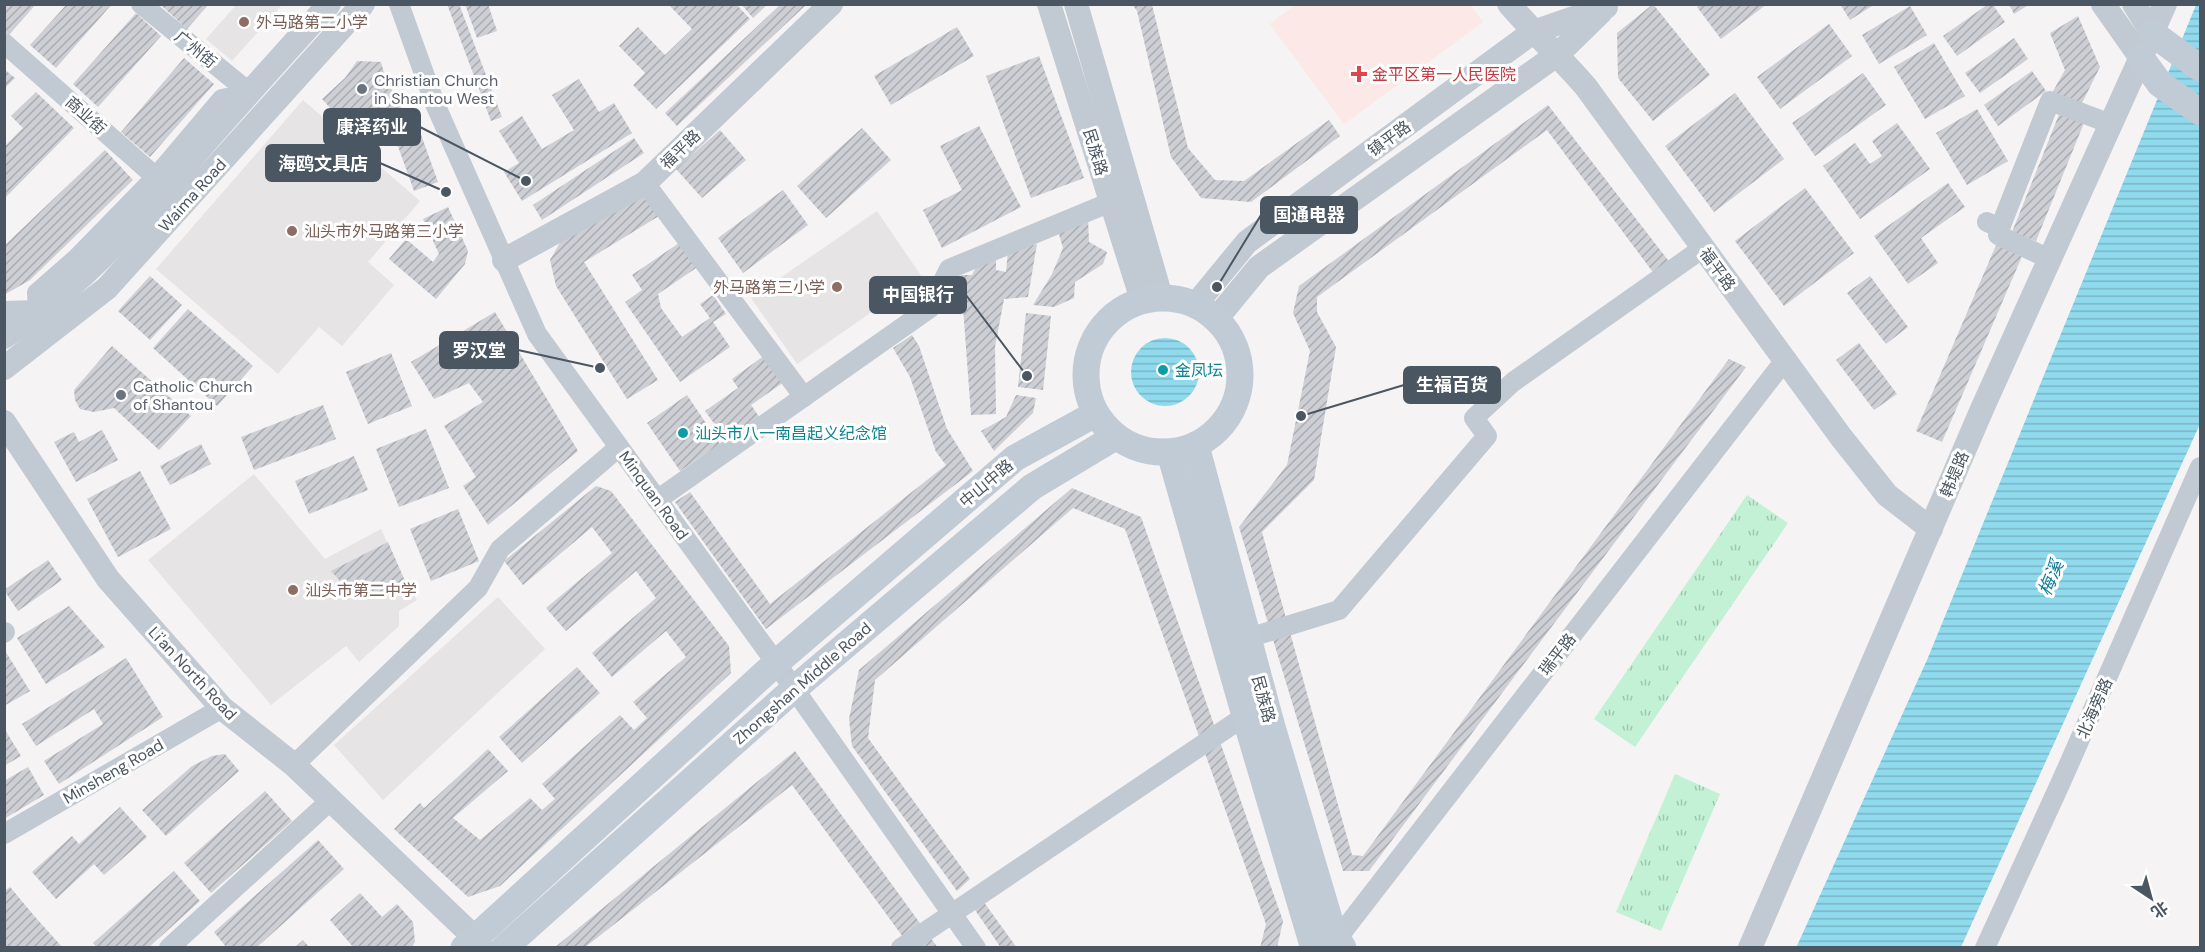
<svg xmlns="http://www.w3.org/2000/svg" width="2205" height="952" viewBox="0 0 2205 952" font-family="'DM Sans','Noto Sans SC',sans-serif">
<defs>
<pattern id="grass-tufts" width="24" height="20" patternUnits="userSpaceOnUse" patternTransform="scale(1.5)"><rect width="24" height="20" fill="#c3f1d5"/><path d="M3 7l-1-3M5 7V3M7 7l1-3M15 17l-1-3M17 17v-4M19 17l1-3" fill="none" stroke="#a0c6b0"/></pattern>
<pattern id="water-rules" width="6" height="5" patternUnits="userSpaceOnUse" patternTransform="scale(1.5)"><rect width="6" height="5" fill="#90daee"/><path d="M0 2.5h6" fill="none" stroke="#78b4c4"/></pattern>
<pattern id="building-hatch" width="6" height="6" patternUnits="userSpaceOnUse" patternTransform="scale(1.5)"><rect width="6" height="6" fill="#cdcfd5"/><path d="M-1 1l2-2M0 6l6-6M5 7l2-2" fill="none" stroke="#a8abb0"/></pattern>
</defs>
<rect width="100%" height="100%" fill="#f5f3f3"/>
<!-- education -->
<g fill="#e6e4e5">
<path d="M237 4 282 5 232 61 206 39Z"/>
<path d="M303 100 420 201 368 262 394 285 342 346 319 327 278 374 156 269Z"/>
<path d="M877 211 922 277 797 364 751 298Z"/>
<path d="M254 474 325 559 381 529 405 581 417 600 399 611V626L359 662 346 646 271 705 148 560Z"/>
<path d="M498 597 545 649 383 800 334 745Z"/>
</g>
<!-- medical -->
<path fill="#fce8e6" d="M1295 5H1470L1483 22 1344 124 1270 24Z"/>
<!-- grass -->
<g fill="url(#grass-tufts)">
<path d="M1747 495 1788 523 1635 747 1594 719Z"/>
<path d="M1675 774 1720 794 1661 931 1616 912Z"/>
</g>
<!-- water -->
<g fill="url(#water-rules)">
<path d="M2196 5H2200V424L1961 947 1796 948 1927 660Z"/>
<circle cx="1165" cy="372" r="34"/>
</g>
<!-- building -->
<g fill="url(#building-hatch)">
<path d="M4 4H36L9 35 4 31Z"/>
<path d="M67 4H112L56 68 30 45Z"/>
<path d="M164 4H209L187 29 162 6Z"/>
<path d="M447 4H459L502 117 491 121Z"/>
<path d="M465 4H488L497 31 477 38Z"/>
<path d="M668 4H736L750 19 656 109 633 85 645 73 619 46 638 27 665 55 692 29Z"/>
<path d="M741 4H768L753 18Z"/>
<path d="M781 4H807L677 126 665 113Z"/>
<path d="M1132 4 1152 5 1188 148 1215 180 1244 181 1329 120 1340 136 1251 202 1201 198 1171 157 1137 11Z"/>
<path d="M1653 4 1710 75 1653 121 1618 78 1617 33Z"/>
<path d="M1700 4H1767L1721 39 1697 7Z"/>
<path d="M1840 4H1875L1850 20Z"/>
<path d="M2009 4H2030L2014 14Z"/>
<path d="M1987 5H1993L2005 22 1957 56 1943 36Z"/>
<path d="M1910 6 1927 35 1879 64 1862 35Z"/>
<path d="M136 13 161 36 98 107 73 84Z"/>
<path d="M2078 16 2100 67 2081 105 2052 93 2065 70 2050 33Z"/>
<path d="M1829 24 1852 56 1780 109 1757 77Z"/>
<path d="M957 27 974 56 891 105 874 76Z"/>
<path d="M2014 38 2028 59 1980 93 1965 73Z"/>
<path d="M1934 43 1965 96 1925 119 1894 67Z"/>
<path d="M1039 56 1084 178 1031 198 986 76Z"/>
<path d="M184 58 214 84 150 157 121 132Z"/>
<path d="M357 61 381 62 386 80 402 106 389 123 360 134 350 130 322 99 345 78Z"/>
<path d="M4 69 15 78 4 89Z"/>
<path d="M2032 71 2046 91 1998 126 1984 105Z"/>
<path d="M1863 73 1886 105 1815 156 1792 123Z"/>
<path d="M579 79 599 112 614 103 632 133 522 201 504 172 519 163 499 131 522 116 542 149 574 130 552 95Z"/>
<path d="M36 92 74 128 4 199V147L23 128 11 116Z"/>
<path d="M1735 93 1784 159 1714 212 1665 146Z"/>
<path d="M1548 105 1671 264 1655 275 1547 130 1317 297V312L1336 347 1314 480 1262 532 1352 855 1363 856 1729 359 1746 367 1369 871H1343L1239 527 1287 465 1310 351 1293 313 1299 286Z"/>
<path d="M1977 109 2008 161 1967 185 1936 133Z"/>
<path d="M2060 112 2084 123 2036 241 2012 232Z"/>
<path d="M1897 123 1930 169 1860 219 1823 166 1855 143 1870 164 1882 156 1872 141Z"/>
<path d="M979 126 1021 207 942 248 923 210 962 190 940 146Z"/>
<path d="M862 128 891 160 826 218 797 186Z"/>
<path d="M419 129 438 182 414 191 395 138Z"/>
<path d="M720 130 746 160 702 198 676 169Z"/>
<path d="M634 138 644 153 542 220 533 205Z"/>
<path d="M105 150 133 180 30 280 4 295V246Z"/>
<path d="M1948 183 1965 207 1921 238 1938 263 1908 284 1874 236Z"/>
<path d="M640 186 659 216 584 262 658 380 627 399 556 286 550 260 566 232Z"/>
<path d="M1805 188 1854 253 1784 306 1735 241Z"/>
<path d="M783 190 808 225 743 273 718 238Z"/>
<path d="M448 207 468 251 465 264 436 299 389 259 406 239 433 262 439 254 423 219Z"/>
<path d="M1088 218 1089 242 1107 252 1103 264 1075 282 1074 298 1054 307 1033 305 1052 274 1063 248 1058 231Z"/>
<path d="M682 241 699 266 658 294 661 308 682 337 710 318 700 304 713 295 726 314 713 322 730 347 680 382 625 302 642 290 632 275Z"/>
<path d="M1997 243 2023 254 1942 442 1916 431Z"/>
<path d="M1037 244 1028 297 1004 299 995 347 996 414 971 415 963 307 955 299 961 275H972L977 265 996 259V270L1006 272 1008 251Z"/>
<path d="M150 276 182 305 150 340 118 311Z"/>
<path d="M1870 276 1908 327 1886 344 1847 293Z"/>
<path d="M188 309 253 366 217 406 153 348Z"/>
<path d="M495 312 578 451 488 525 463 486 476 477 444 426 483 402 469 383 434 399 411 362Z"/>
<path d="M1026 313 1051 316 1043 390 1018 387Z"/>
<path d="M912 335 919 346 947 429 973 471 766 629 675 502 690 492 770 604 946 465 936 452 910 377 893 348Z"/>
<path d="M1859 343 1897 394 1874 410 1836 360Z"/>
<path d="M112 346 191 416 159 450 114 408 94 412 80 409 75 400 74 390Z"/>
<path d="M391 353 412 406 368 424 346 372Z"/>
<path d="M765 355 784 382 751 405 762 421 729 444 705 411 738 388 732 379Z"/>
<path d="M687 395 720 444 680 471 647 423Z"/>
<path d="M1016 395 1036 398 1033 413 994 451 981 431 1006 417Z"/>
<path d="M323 405 336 439 254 470 241 437Z"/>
<path d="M426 429 449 488 399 507 376 449Z"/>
<path d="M102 430 118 460 76 482 54 442 74 432 79 442Z"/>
<path d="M201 444 211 464 170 485 160 466Z"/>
<path d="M354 456 368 490 309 514 295 481Z"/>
<path d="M140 471 171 529 118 557 87 499Z"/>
<path d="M596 486 611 491 729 646 731 673 500 886 468 897 394 829 420 803 424 808 488 749 508 771 453 818 480 840 530 798 542 810 555 799 542 784 620 715 634 730 647 718 633 702 686 657 666 631 612 677 592 653 656 598 636 571 566 631 546 608 612 553 592 527 523 585 504 561Z"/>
<path d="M1072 488 1141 517 1283 921 1277 948H1260L1266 924 1125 529 1073 508 875 680 868 738 970 879 957 891 852 746 849 719 859 670Z"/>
<path d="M458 509 479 561 431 581 410 529Z"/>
<path d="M388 542 405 581 376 598 369 585 352 594 331 571Z"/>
<path d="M48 560 62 580 18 611 4 590Z"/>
<path d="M69 606 105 647 46 684 17 638Z"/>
<path d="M4 649 30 691 4 706Z"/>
<path d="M126 658 163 717 59 784 44 761 103 724 94 709 36 746 22 724Z"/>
<path d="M577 667 600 693 522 763 499 737Z"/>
<path d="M4 728 21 756 4 766Z"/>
<path d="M795 751 938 948H911L792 785 584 948H554Z"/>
<path d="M225 754 239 771 166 836 142 810 192 766 212 756Z"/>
<path d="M28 767 44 795 4 819V781Z"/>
<path d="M265 791 292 821 211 893 184 863Z"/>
<path d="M120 807 147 837 104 875 94 864 56 899 32 872 72 836 79 844Z"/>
<path d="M318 840 344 869 256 948H227L214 932Z"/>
<path d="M174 871 200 901 148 948H97L93 943Z"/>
<path d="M10 887 36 918 63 948H4V891Z"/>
<path d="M360 893 382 917 397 904 413 922 415 942 411 948H354L330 920Z"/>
<path d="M983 901 1017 948H1001L973 907Z"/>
<path d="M303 940 310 948H294Z"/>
</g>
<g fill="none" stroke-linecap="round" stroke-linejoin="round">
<!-- minor -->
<g stroke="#c1cad2" stroke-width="20">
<path d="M141 4 250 93"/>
<path d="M399 4 435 104 537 334 776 663 976 948"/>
<path d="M4 43 166 186"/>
<path d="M645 183 804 397"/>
<path d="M1987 222 2000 228 2050 101 2111 124"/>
<path d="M2000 228 1998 235 2050 259"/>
<path d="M38 312 37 293 77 258 156 177 222 99 250 93"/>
<path d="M657 500 930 308 949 269 1111 202"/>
<path d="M4 633 5 632"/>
<path d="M1248 638 1339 610 1487 436 1474 418 1513 382 1703 248"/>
<path d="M294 765 478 588 500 549 619 447"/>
<path d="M4 834 222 708"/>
<path d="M169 948 331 800"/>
<path d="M901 948 1245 716"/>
<path d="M1330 948 1785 360"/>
<path d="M1985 948 2061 782 2200 467"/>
</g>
<!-- tertiary -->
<g stroke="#c1cad2" stroke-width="24">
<path d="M1049 4 1142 300"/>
<path d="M1076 4 1161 297"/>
<path d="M1509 4C1534 33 1561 58 1586 87L1841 437 1887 495 1931 529"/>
<path d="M2103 4 2141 58"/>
<path d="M2134 4 2152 33"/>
<path d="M504 260 645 183 831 4"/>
<path d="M1196 304 1247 242 1533 32 1606 7"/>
<path d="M4 313 38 312"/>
<path d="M1217 318 1259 267 1558 54 1600 13"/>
<path d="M4 337C83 286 144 215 204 144 245 97 287 51 329 4"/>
<path d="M4 368 107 288 363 4"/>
<path d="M4 422 108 579 222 708 294 765 475 938 482 948"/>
<path d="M1750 948 1982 409 2165 4"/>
</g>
<!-- secondary -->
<g stroke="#c1cbd6" stroke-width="27">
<path d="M2152 33 2200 68"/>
<path d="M2141 58 2160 84 2200 112"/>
<circle cx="1163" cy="375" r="77"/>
<path d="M1196 446 1272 727 1333 932 1343 948"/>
<path d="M1170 453 1250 733 1312 942 1315 948"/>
<path d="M464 948 776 663 1015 458 1095 414"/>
<path d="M504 948 794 689 1032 487 1115 437"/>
</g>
</g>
<!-- markers -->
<g fill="#8d6e63" stroke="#fff" stroke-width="2">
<circle cx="244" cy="22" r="6"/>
<circle cx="292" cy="231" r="6"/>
<circle cx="837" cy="287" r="6"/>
<circle cx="293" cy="590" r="6"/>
</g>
<path fill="#e0444e" stroke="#fff" stroke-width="2" d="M1356 65h6v6h6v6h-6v6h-6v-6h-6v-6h6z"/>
<g fill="#6b7280" stroke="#fff" stroke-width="2">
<circle cx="362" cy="89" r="6"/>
<circle cx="121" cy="395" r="6"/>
</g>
<g fill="#0f9aa8" stroke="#fff" stroke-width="2">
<circle cx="1163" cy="370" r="6"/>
<circle cx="683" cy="433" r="6"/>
</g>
<g text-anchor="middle" stroke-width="6" stroke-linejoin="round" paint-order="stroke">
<!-- education labels -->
<g font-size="16" fill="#785e54" stroke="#fff" text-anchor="start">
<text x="256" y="28">外马路第二小学</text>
<text x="304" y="237">汕头市外马路第三小学</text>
<text x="825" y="293" text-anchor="end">外马路第三小学</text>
<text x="305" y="596">汕头市第二中学</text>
</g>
<!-- street labels -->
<g font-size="16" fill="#4a5661" stroke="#fff">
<text transform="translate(196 49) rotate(39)" y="6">广州街</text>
<text transform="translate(86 115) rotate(42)" y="6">商业街</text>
<text transform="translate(1389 138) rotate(-36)" y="6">镇平路</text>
<text transform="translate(680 149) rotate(-44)" y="6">福平路</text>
<text transform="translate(1096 152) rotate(73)" y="6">民族路</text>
<text transform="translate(192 195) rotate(-48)" y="6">Waima Road</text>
<text transform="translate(1718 269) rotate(54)" y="6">福平路</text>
<text transform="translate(1954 474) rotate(-67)" y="6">韩堤路</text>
<text transform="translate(986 483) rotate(-40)" y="6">中山中路</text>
<text transform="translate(654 495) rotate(54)" y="6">Minquan Road</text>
<text transform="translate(1557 654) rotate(-52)" y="6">瑞平路</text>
<text transform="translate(193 673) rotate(47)" y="6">Li'an North Road</text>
<text transform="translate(802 683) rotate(-41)" y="6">Zhongshan Middle Road</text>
<text transform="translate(1264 699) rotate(75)" y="6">民族路</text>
<text transform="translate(2094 708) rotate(-66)" y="6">北海旁路</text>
<text transform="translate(113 771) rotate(-30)" y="6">Minsheng Road</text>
</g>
<!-- health labels -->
<g font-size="16" fill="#be3a42" stroke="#fff" text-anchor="start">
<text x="1372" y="80">金平区第一人民医院</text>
</g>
<!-- worship labels -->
<g font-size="16" fill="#5b616d" stroke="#fff" text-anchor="start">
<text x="374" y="86">Christian Church<tspan x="374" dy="18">in Shantou West</tspan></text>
<text x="133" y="392">Catholic Church<tspan x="133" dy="18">of Shantou</tspan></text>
</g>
<!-- culture labels -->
<g font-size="16" fill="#0d838f" stroke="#fff" text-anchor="start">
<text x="1175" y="376">金凤坛</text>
<text x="695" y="439">汕头市八一南昌起义纪念馆</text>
</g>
<!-- water labels -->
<g font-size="18" font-style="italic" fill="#0c7c9b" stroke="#fff">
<text transform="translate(2051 578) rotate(-67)" y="6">梅溪</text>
</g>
</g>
<!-- callouts -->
<path fill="none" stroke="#4a5661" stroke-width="2" d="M526 181L420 127M446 192L380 163M1217 287L1261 215M1027 376L966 295M600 368L518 350M1301 416L1404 385"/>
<g fill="#4a5661" stroke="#fff" stroke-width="2">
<circle cx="526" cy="181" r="6"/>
<circle cx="446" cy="192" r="6"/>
<circle cx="1217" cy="287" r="6"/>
<circle cx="1027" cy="376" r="6"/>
<circle cx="600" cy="368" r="6"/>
<circle cx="1301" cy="416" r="6"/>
</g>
<g fill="#4a5661" stroke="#4a5661" stroke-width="2">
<rect x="324" y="109" width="96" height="36" rx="6"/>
<rect x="266" y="145" width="114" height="36" rx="6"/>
<rect x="1261" y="197" width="96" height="36" rx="6"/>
<rect x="870" y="277" width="96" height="36" rx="6"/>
<rect x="440" y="332" width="78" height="36" rx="6"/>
<rect x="1404" y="367" width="96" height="36" rx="6"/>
</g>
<g font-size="18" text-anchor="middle" font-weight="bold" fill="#fff">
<text x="372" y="133">康泽药业</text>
<text x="323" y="170">海鸥文具店</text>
<text x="1309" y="221">国通电器</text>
<text x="918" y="301">中国银行</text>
<text x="479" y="357">罗汉堂</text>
<text x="1452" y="391">生福百货</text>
</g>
<!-- border -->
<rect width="2205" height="952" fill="none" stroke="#4a5661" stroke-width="12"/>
<!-- north arrow -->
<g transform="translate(2151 898) rotate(144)" stroke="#ffffff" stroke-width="4.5" paint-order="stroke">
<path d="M0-4.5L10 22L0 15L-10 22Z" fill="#4a5661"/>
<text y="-9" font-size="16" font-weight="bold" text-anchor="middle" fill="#4a5661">北</text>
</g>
</svg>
